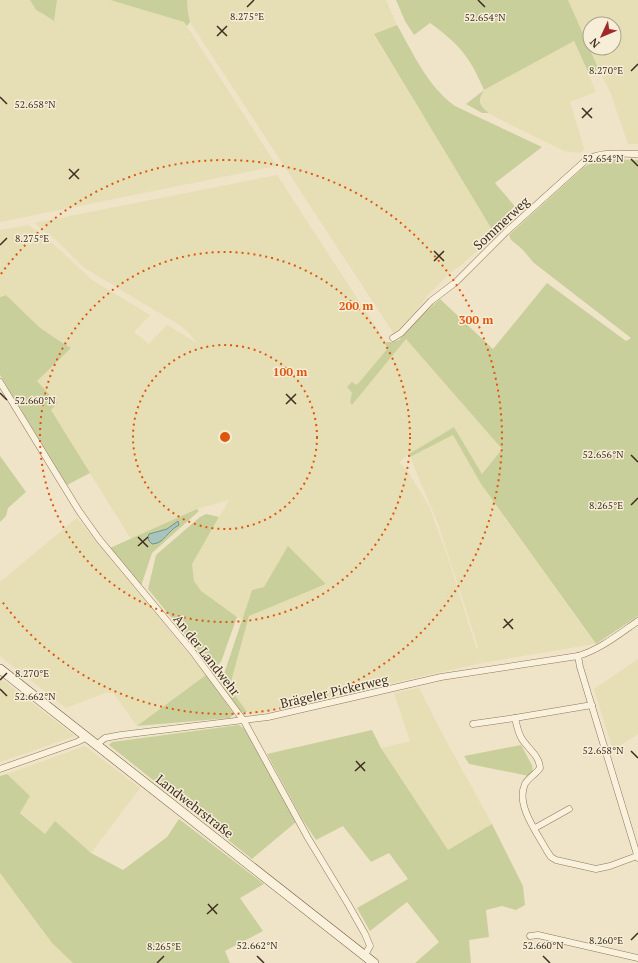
<svg xmlns="http://www.w3.org/2000/svg" width="638" height="963" viewBox="0 0 638 963" font-family="'PT Serif',serif">
<rect width="100%" height="100%" fill="#f0e4c8"/>
<!-- farmland -->
<g fill="#e6deb5" fill-rule="evenodd">
<path d="M0 0H30L36 10 45 15 53 20 57 0H110L184 22 277 166 0 222Z"/>
<path d="M187 0H386L397 25 374 35 495 235 460 266 450 273 430 293 413 314 394 334 190 22 188 13Z"/>
<path d="M568 0H638V144H628L611 94 592 56ZM590 24H614V48H590Z"/>
<path d="M574 41 596 92 570 102 584 148 583 151 578 153 564 151 497 118 489 113 480 104 479 98 484 90Z"/>
<path d="M277 175 389 347 357 385 347 387 352 393V405L406 339 502 449 482 474 454 427 409 454 399 462 407 470 429 506 447 555 477 650 478 647 438 524 410 457 453 435 481 484 595 644 481 663 256 714 247 712 231 690 232 678 249 616 326 584 288 547 264 587 252 590 242 619 237 617 200 591 194 581 192 564 229 500 197 509 131 539 50 409 56 403 37 381 71 348 55 338 39 327 6 295 0 297V230L29 225 60 250 92 280 150 315 134 332 149 344 167 325 197 343 189 333 181 326 83 267 56 240 34 223Z"/>
<path d="M77 518 206 675 137 726 113 693H105L66 708 0 656V582Z"/>
<path d="M638 659V734L613 750 594 689Z"/>
<path d="M0 678 75 736 0 762Z"/>
<path d="M419 688 444 737 492 824 448 850 381 748 410 741 394 693Z"/>
<path d="M85 746 140 788 91 853 55 822 45 834 20 812 30 796 7 774Z"/>
<path d="M0 873 52 943 73 963H0Z"/>
</g>
<!-- green -->
<g fill="#c9cf9b" fill-rule="evenodd">
<path d="M30 0H57L54 21 45 15 36 10Z"/>
<path d="M110 0H187L188 13 190 22 187 26 184 22Z"/>
<path d="M396 0H568L599 70 588 72 574 41 484 90C477 102 479 104 489 113H482L466 104 484 90C470 57 459 44 430 23L414 35 405 21Z"/>
<path d="M397 25C413 53 428 87 455 106L542 147 495 183 518 210 494 233 374 34Z"/>
<path d="M605 159 638 160V616L596 644 481 484 453 435 410 457 409 454 454 427 482 474 502 449 406 339 352 405 350 402 352 393 347 387 352 382 357 385 388 348 385 344 387 342H393L399 340 421 316 440 299 493 349 547 283 626 341 631 338 534 263 522 249 511 240 509 235 584 167 593 162Z"/>
<path d="M6 295 39 327 55 338 71 348 37 381 57 403 51 410 90 473 67 485 0 375V297Z"/>
<path d="M0 456 26 492 8 508 6 516 0 522Z"/>
<path d="M197 509 199 511 152 553 141 586 110 548ZM178 521 179 524 170 531 163 540 149 534 167 529Z"/>
<path d="M206 514 219 517 192 564 194 581 201 591 237 617 221 662 213 669 148 589 156 555 200 517Z"/>
<path d="M288 546 326 584 249 616 232 678 231 690 247 712H241L224 690 221 683 252 590 264 587Z"/>
<path d="M206 675 234 714 230 718 137 726Z"/>
<path d="M239 725 246 730 296 822 252 859 109 745 112 742Z"/>
<path d="M372 730 381 748 448 850 492 824 523 886 525 905 516 910 502 906 486 910 489 937 469 940 471 963H415L439 942 407 902 370 931 357 908 408 879 389 853 371 862 343 826 316 840 302 819 267 754Z"/>
<path d="M521 745 532 765 533 772 529 776 469 764 464 756Z"/>
<path d="M7 774 30 796 20 813 45 834 55 821 91 853 123 870 167 837 179 819 264 884 240 898 263 931 225 951 230 963H73L52 943 0 873V776Z"/>
</g>
<!-- water -->
<path fill="#a9c4bc" stroke="#6f938a" d="M178 521 179 525C167 531 164 544 152 544L149 541 148 537 149 534 167 529Z"/>
<g fill="none" stroke-linecap="round" stroke-linejoin="round">
<defs>
<g id="street">
<path d="M393 338 401 333 431 301 456 282 506 232 586 160C602 151 620 154 638 154"/>
<path d="M0 382 79 511 99 539 192 651 244 721 308 838 348 904 365 934 370 946 365 955"/>
<path d="M578 656 580 667 638 858"/>
<path d="M592 705 515 718C517 726 518 733 522 739 529 750 539 755 540 768 536 774 528 778 525 784 515 805 538 834 547 851L551 857 556 860 596 869 610 866 637 856"/>
<path d="M473 724 515 718"/>
<path d="M96 745 105 738 121 735 268 717 441 677 578 656C601 649 619 634 638 621"/>
<path d="M0 769 77 742 87 737"/>
<path d="M535 828 569 809"/>
<path d="M530 936 538 935 638 958"/>
</g>
<path id="secondary" d="M0 669 374 963"/>
</defs>
<!-- street casing -->
<use href="#street" stroke="#8d765c" stroke-width="7"/>
<!-- secondary casing -->
<use href="#secondary" stroke="#6f573f" stroke-width="10"/>
<!-- street -->
<use href="#street" stroke="#faf1dc" stroke-width="6"/>
<!-- secondary -->
<use href="#secondary" stroke="#faf1dc" stroke-width="9"/>
</g>
<!-- ticks -->
<path fill="none" stroke="#3d2e20" stroke-width="1.5" d="M478 0 485 7M247 7 254 0M217 26 227 36M217 36 227 26M631 71 638 64M0 97 7 104M582 108 592 118M582 118 592 108M631 159 638 166M69 169 79 179M69 179 79 169M0 245 7 238M434 251 444 261M434 261 444 251M0 393 7 400M286 394 296 404M286 404 296 394M631 455 638 462M631 505 638 498M138 537 148 547M138 546 148 537M504 619 513 629M503 628 513 619M0 680 7 673M0 689 7 696M631 751 638 758M356 761 365 771M355 771 365 762M208 904 217 914M207 914 218 904M631 940 638 933M257 956 264 963M543 956 550 963M157 963 164 956"/>
<!-- distance rings -->
<g fill="none" stroke="#df570d" stroke-width="2" stroke-dasharray="2 4">
<circle cx="225" cy="437" r="92"/>
<circle cx="225" cy="437" r="185"/>
<path d="M1 274A277 277 0 1 1 1 600"/>
</g>
<g text-anchor="middle" stroke-width="3" stroke-linejoin="round" paint-order="stroke">
<!-- street labels -->
<g font-size="13" fill="#3d2e20" stroke="#f7eed8">
<text transform="translate(501 223) rotate(-43)" y="5">Sommerweg</text>
<text transform="translate(207 655) rotate(52)" y="5">An der Landwehr</text>
<text transform="translate(334 691) rotate(-13)" y="5">Brägeler Pickerweg</text>
<text transform="translate(195 806) rotate(38)" y="5">Landwehrstraße</text>
</g>
</g>
<g font-size="10" text-anchor="middle" fill="#3d2e20" stroke="#f7eed8" stroke-width="3" stroke-linejoin="round" paint-order="stroke">
<text x="247" y="20">8.275°E</text>
<text x="485" y="21">52.654°N</text>
<text x="606" y="74">8.270°E</text>
<text x="35" y="108">52.658°N</text>
<text x="603" y="162">52.654°N</text>
<text x="32" y="242">8.275°E</text>
<text x="35" y="404">52.660°N</text>
<text x="603" y="458">52.656°N</text>
<text x="606" y="509">8.265°E</text>
<text x="32" y="677">8.270°E</text>
<text x="35" y="700">52.662°N</text>
<text x="603" y="754">52.658°N</text>
<text x="606" y="944">8.260°E</text>
<text x="257" y="949">52.662°N</text>
<text x="543" y="949">52.660°N</text>
<text x="164" y="950">8.265°E</text>
</g>
<circle cx="225" cy="437" r="6" fill="#df570d" stroke="#f7eed8" stroke-width="2"/>
<g font-size="12" text-anchor="middle" font-weight="bold" fill="#df570d" stroke="#f7eed8" stroke-width="3" stroke-linejoin="round" paint-order="stroke">
<text x="356" y="310">200 m</text>
<text x="476" y="324">300 m</text>
<text x="290" y="376">100 m</text>
</g>
<!-- north arrow -->
<g transform="translate(602 36) rotate(226)"><circle r="19" fill="#f7eed8" stroke="#ada18e"/>
<path d="M0-3L7 15L0 10L-7 15Z" fill="#9e2a2b"/>
<text y="-6" font-size="11" font-weight="bold" text-anchor="middle" fill="#3d2e20">N</text>
</g>
</svg>
